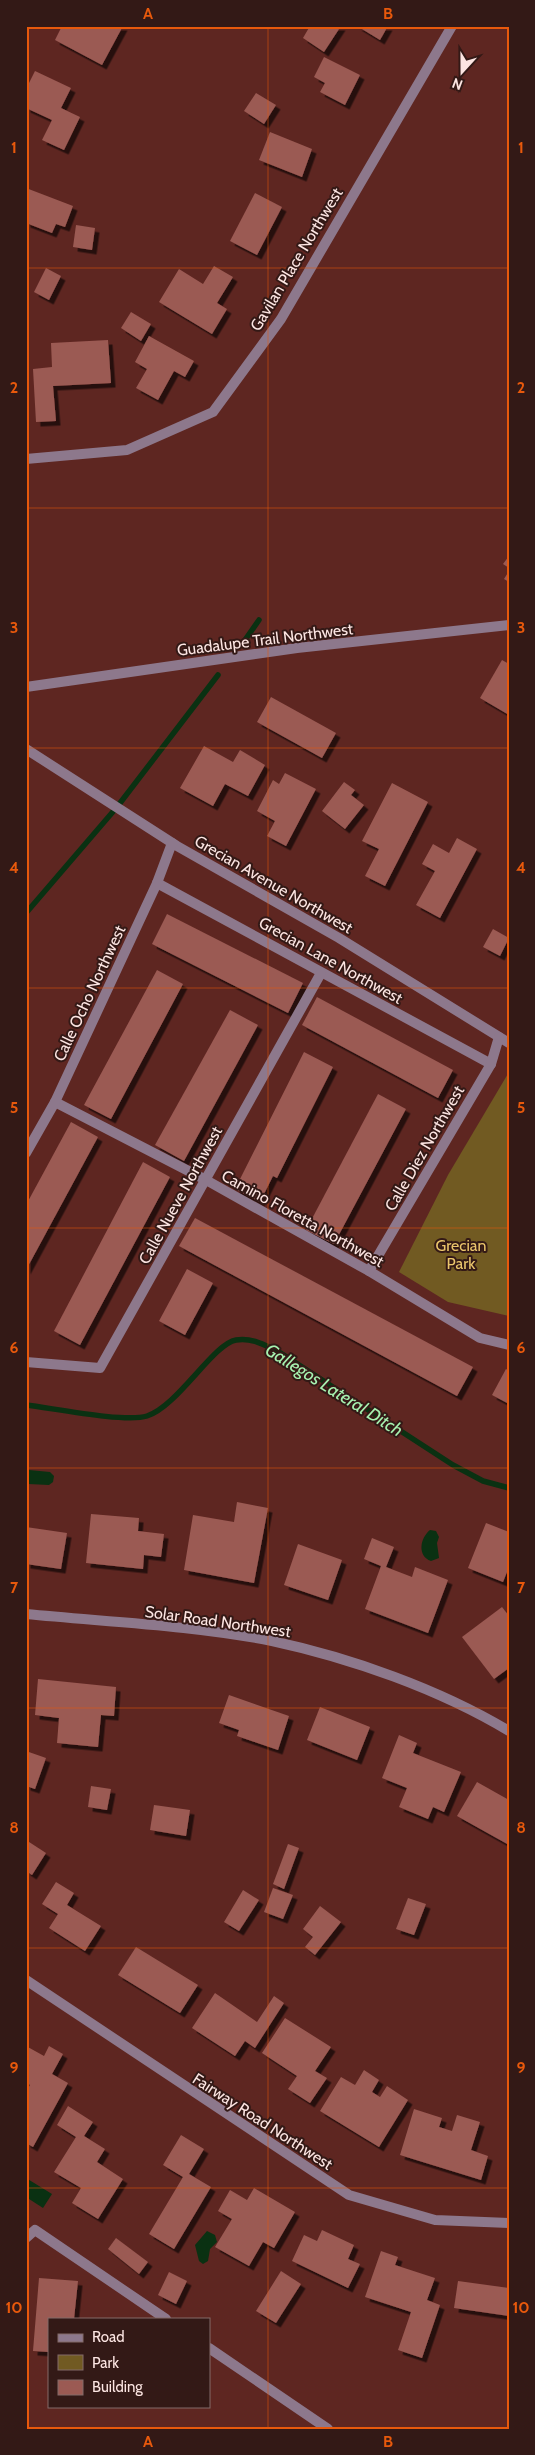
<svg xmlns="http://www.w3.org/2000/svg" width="535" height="2455" viewBox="0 0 535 2455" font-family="Cabin,sans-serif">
<defs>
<filter id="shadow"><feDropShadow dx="4.5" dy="4.5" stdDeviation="0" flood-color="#0009"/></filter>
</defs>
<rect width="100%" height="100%" fill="#5e2621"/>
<!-- green -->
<path fill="#715a22" d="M509 1072V1316L448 1302 399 1272 448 1175Z"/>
<!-- water -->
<g fill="#0a3112">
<path d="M29 1470 50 1472 54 1476 53 1482 49 1485 28 1484 26 1472Z"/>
<path d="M430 1530 436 1531 439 1537 437 1543 439 1558 431 1561C417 1556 420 1538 430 1530Z"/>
<path d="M26 2178 52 2194 43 2208 26 2197Z"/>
<path d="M207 2231 215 2235 217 2242 210 2249 208 2261 203 2264 199 2261 195 2245Z"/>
</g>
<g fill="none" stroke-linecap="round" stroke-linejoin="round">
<!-- stream -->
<g stroke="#0a3112" stroke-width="5.5">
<path d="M245 640 259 620"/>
<path d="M26 913 117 807 218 675"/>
<path d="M26 1405C52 1408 125 1423 147 1416 178 1406 213 1344 236 1340 252 1337 266 1346 279 1352L453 1465 483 1481 509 1488"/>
</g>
</g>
<!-- building -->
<g fill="#9b5a53" filter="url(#shadow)">
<path d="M62 26H123L102 65 55 40Z"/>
<path d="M310 26H341L324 52 303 38Z"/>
<path d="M357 26H388L380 40Z"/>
<path d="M324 57 360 75 345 105 320 92 325 83 314 77Z"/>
<path d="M35 71 71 88 61 108 80 117 64 150 42 140 52 120 26 108V89Z"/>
<path d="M256 93 276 105 264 124 244 111Z"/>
<path d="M270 132 312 149 302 177 259 160Z"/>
<path d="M26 188 73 206 65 227 56 224 52 233 26 223Z"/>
<path d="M255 193 282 207 257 255 230 241Z"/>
<path d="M76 225 95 228 92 250 73 247Z"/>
<path d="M214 266 233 277 217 303 227 309 212 334 159 302 179 269 203 284Z"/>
<path d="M46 268 61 276 49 300 34 292Z"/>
<path d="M131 312 151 324 141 341 121 328Z"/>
<path d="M149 336 194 361 185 377 174 371 158 400 136 388 147 369 135 362Z"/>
<path d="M108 340 111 383 53 386 56 421 36 422 33 369 52 367 51 343Z"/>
<path d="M509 556V568L503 564Z"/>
<path d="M509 571V582L504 579Z"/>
<path d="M502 660 509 664V715L480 698Z"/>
<path d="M271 697 336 733 322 758 257 722Z"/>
<path d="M204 746 233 762 240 750 265 765 248 796 225 784 213 806 180 788Z"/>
<path d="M285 773 316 789 286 846 267 836 275 821 257 811 273 780 279 784Z"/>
<path d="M344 782 355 790 351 795 364 805 345 829 322 811Z"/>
<path d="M392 783 428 802 385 886 365 876 379 849 362 841Z"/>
<path d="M457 838 477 849 440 918 416 905 435 871 422 864 433 844 449 853Z"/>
<path d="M167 914 303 983 288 1013 152 944Z"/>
<path d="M493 929 509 938 500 956 483 947Z"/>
<path d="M157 970 183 984 111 1119 84 1105Z"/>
<path d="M317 997 453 1070 438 1098 302 1025Z"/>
<path d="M230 1010 258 1025 184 1161 155 1145Z"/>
<path d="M304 1052 333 1067 277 1178 273 1176 260 1202 235 1189Z"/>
<path d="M378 1094 406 1109 334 1244 306 1230Z"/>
<path d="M71 1122 98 1137 26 1270V1205Z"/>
<path d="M143 1162 170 1177 80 1345 54 1331Z"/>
<path d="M195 1218 473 1367 457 1396 179 1246Z"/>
<path d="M187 1269 213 1283 185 1335 159 1321Z"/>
<path d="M506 1369 509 1371V1404L492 1395Z"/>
<path d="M237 1502 268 1508 254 1583 184 1570 193 1515 234 1522Z"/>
<path d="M91 1514 139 1518 138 1531 164 1534 161 1557 144 1555 143 1569 86 1563Z"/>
<path d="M486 1523 509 1532V1567L503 1582 468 1568Z"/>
<path d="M26 1527 67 1533 61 1569 26 1564Z"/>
<path d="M372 1538 394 1547 386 1567 412 1577 415 1567 448 1580 428 1633 365 1609 381 1566 364 1559Z"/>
<path d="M298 1544 342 1560 328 1600 284 1585Z"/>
<path d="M502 1607 509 1616V1668L494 1679 462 1637Z"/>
<path d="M38 1679 116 1687 114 1716 101 1715 98 1747 57 1743 59 1718 35 1715Z"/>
<path d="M229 1695 289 1716 278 1750 237 1736 239 1730 219 1723Z"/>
<path d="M320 1707 370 1727 357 1760 307 1740Z"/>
<path d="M399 1735 417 1743 413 1753 461 1772 444 1812 433 1807 428 1819 399 1807 407 1788 382 1778Z"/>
<path d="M26 1751 46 1758 35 1789 26 1786Z"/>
<path d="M477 1782 509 1800V1845L457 1816Z"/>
<path d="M91 1786 111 1789 107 1810 88 1807Z"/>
<path d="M154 1805 190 1810 186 1836 150 1830Z"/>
<path d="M26 1840 46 1853 32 1875 26 1871Z"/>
<path d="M288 1844 299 1848 284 1889 273 1884Z"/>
<path d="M56 1882 74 1893 67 1905 101 1926 85 1951 49 1928 58 1914 42 1904Z"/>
<path d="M273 1888 293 1895 283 1919 264 1912Z"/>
<path d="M243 1890 259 1900 239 1931 224 1922Z"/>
<path d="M408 1898 426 1904 414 1935 396 1929Z"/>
<path d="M320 1906 341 1922 315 1955 305 1947 313 1937 303 1929Z"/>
<path d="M136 1947 198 1985 180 2013 118 1975Z"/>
<path d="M215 1993 257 2022 274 1996 284 2003 255 2048 245 2041 235 2056 192 2028Z"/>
<path d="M285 2018 331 2047 315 2071 327 2078 310 2103 288 2089 297 2076 262 2053Z"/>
<path d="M26 2046 44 2056 49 2046 63 2054 52 2074 68 2083 33 2147 26 2143V2092L30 2085 26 2082Z"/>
<path d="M364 2070 379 2080 372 2092 380 2097 387 2086 408 2100 379 2147 320 2111 341 2077 355 2085Z"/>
<path d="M68 2106 93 2122 84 2136 105 2149 97 2162 123 2179 98 2219 72 2203 81 2188 54 2172 76 2137 57 2125Z"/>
<path d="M414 2109 442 2118 439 2127 452 2131 457 2115 480 2122 471 2150 488 2156 481 2180 400 2155Z"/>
<path d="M181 2135 204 2149 189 2174 211 2187 174 2249 149 2234 183 2177 163 2165Z"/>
<path d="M254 2188 295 2212 274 2248 263 2242 249 2266 215 2247 232 2219 218 2211 230 2190 247 2200Z"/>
<path d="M322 2230 354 2245 348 2259 360 2264 348 2288 292 2261 304 2235 317 2241Z"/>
<path d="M116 2238 148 2262 139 2274 108 2249Z"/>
<path d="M381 2251 398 2257 395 2265 435 2278 427 2300 440 2305 422 2358 398 2350 411 2312 365 2297Z"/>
<path d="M281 2271 301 2284 276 2323 256 2311Z"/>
<path d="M169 2272 187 2281 176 2304 158 2295Z"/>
<path d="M39 2278 78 2281 74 2319H49V2352L33 2351Z"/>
<path d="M458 2281 509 2288V2316L454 2308Z"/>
</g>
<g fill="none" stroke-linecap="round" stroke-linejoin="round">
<!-- minor -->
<g stroke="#8d788c" stroke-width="10">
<path d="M26 459 127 450 213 412 281 319 452 26"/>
<path d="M26 749 177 846 339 938 509 1043"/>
<path d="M157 883 491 1064"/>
<path d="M55 1102 206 1180 369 1271 480 1338 509 1345"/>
<path d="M26 1153 55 1102 157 883 172 843"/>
<path d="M369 1271 491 1064 499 1037"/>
<path d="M26 1362 100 1368 321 973"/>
<path d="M26 1614C108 1622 191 1625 272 1641 351 1658 439 1689 509 1731"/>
<path d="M26 1980 349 2195 435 2220 509 2223"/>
<path d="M26 2238 35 2230 166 2319"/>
<path d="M209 2348 328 2429"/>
</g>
<!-- tertiary -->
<path stroke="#8d788c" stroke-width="10" d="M26 687 297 648 509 625"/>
</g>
<!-- grid -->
<path fill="none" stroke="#e8590c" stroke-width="1" stroke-opacity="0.55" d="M268 26V2429M26 268H509M26 508H509M26 748H509M26 988H509M26 1228H509M26 1468H509M26 1708H509M26 1948H509M26 2188H509"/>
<g text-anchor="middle" stroke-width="4" stroke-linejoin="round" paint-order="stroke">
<!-- street labels -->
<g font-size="16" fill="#fce5e2" stroke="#331916">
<text transform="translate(296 259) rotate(-59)" y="6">Gavilan Place Northwest</text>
<text transform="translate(265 639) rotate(-7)" y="6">Guadalupe Trail Northwest</text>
<text transform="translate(274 884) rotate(30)" y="6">Grecian Avenue Northwest</text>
<text transform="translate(331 960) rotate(29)" y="6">Grecian Lane Northwest</text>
<text transform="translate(89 993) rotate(-65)" y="6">Calle Ocho Northwest</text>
<text transform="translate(424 1148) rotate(-60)" y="6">Calle Diez Northwest</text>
<text transform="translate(180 1195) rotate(-61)" y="6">Calle Nueve Northwest</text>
<text transform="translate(303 1218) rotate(29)" y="6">Camino Floretta Northwest</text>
<text transform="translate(218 1621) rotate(8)" y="6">Solar Road Northwest</text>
<text transform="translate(263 2121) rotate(33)" y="6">Fairway Road Northwest</text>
</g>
<!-- park labels -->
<g font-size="16" fill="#ebc66c" stroke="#331916">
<text x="461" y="1251">Grecian<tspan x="461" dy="18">Park</tspan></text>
</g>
<!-- water labels -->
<g font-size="18" font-style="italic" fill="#a7f2b0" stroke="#331916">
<text transform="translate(334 1390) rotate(32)" y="6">Gallegos Lateral Ditch</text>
</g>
</g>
<!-- border -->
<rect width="535" height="2455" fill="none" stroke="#331916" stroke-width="55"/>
<!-- legend -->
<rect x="48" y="2318" width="162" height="90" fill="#331916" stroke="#836b68"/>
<rect x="58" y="2334" width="25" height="8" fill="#8d788c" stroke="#836b68"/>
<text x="92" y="2342" font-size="15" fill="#fce5e2">Road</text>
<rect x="58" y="2355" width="25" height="15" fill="#715a22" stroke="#836b68"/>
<text x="92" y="2368" font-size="15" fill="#fce5e2">Park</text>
<rect x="58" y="2380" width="25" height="15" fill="#9b5a53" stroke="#836b68"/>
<text x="92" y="2392" font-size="15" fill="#fce5e2">Building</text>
<!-- north arrow -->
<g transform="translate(462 72) rotate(201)" stroke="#331916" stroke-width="4" paint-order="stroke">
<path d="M0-4L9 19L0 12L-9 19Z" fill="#fce5e2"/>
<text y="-8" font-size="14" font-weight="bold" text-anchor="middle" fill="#fce5e2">N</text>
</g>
<rect x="28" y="28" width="480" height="2400" fill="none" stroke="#e8590c" stroke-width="2"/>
<g font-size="16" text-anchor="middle" font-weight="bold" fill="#e8590c">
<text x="148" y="19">A</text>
<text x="388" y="19">B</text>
<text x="14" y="153">1</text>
<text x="521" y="153">1</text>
<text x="14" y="393">2</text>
<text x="521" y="393">2</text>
<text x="14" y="633">3</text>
<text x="521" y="633">3</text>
<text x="14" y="873">4</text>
<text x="521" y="873">4</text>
<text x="14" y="1113">5</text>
<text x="521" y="1113">5</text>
<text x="14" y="1353">6</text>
<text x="521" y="1353">6</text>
<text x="14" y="1593">7</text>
<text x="521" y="1593">7</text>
<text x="14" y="1833">8</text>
<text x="521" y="1833">8</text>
<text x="14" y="2073">9</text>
<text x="521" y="2073">9</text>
<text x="14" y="2313">10</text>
<text x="521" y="2313">10</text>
<text x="148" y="2447">A</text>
<text x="388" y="2447">B</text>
</g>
</svg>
